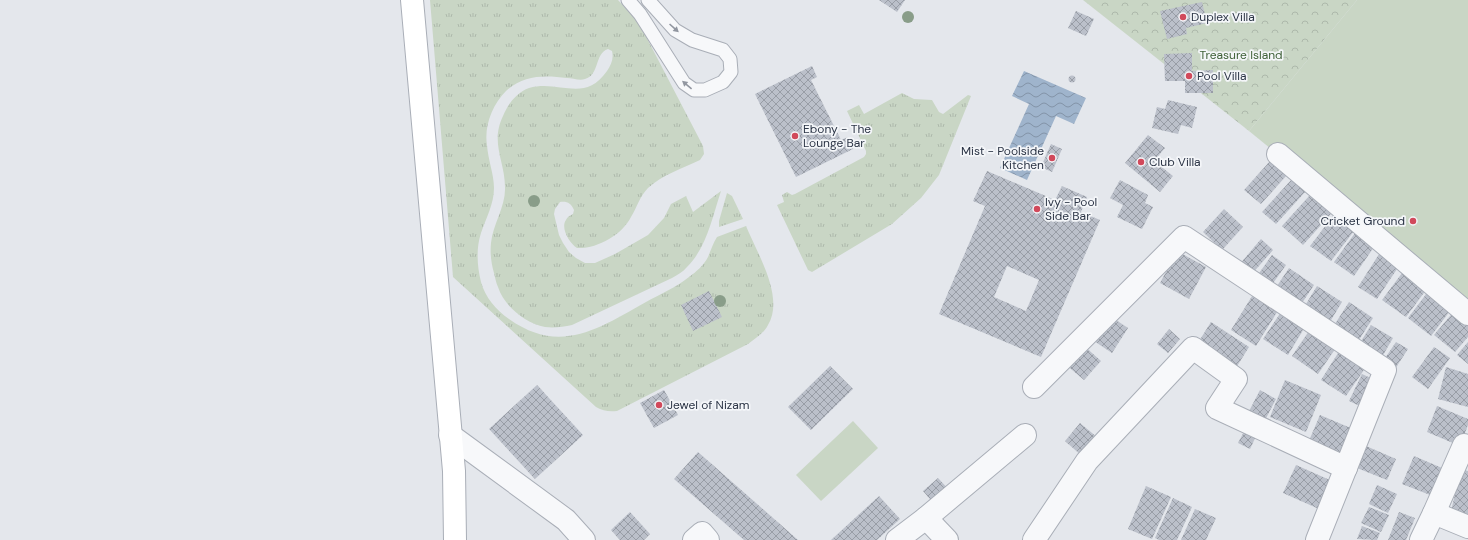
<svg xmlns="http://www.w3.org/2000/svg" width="1468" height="540" viewBox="0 0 1468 540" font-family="'DM Sans',sans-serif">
<defs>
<pattern id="grass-tufts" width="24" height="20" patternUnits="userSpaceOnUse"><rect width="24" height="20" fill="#c9d6c5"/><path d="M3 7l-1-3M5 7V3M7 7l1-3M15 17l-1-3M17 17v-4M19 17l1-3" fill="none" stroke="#adb8ab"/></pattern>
<pattern id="park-crowns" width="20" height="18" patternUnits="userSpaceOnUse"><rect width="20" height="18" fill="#c9d6c5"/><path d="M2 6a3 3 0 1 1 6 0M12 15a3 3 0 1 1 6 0" fill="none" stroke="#adb8ab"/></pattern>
<pattern id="water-waves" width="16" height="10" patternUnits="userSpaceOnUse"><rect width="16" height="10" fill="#9fb4cc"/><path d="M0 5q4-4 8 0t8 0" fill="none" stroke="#8293a7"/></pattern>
<pattern id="building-cross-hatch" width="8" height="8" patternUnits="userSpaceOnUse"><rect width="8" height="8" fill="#bbc0ca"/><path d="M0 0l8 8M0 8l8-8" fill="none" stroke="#989da6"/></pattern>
</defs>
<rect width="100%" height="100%" fill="#e4e7ec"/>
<!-- grass -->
<g fill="url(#grass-tufts)">
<path d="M430 0H618L639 23 703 146 704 154 700 160C683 168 662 175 648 188 640 196 637 207 631 217 622 235 597 249 577 248 570 244 560 228 566 220 567 217 571 215 573 214L574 210C571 203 567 201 560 202L555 209 554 214 559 235 563 243 569 252 576 258 585 263H595L615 254 648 235 664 218 671 204 686 196 693 212 721 191C712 218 707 247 687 267 683 272 677 275 672 278L572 325C563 327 554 328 545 327 525 323 504 306 498 287 496 283 495 277 494 273 491 263 490 252 491 243 493 224 506 206 505 187 505 161 490 143 503 116 508 104 517 92 529 88 559 79 584 104 607 71 611 65 614 59 612 51L608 49C594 54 600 75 585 79 580 81 572 78 567 78 544 75 523 75 506 91 492 105 484 127 487 145 488 160 494 174 494 188 494 204 486 218 481 233 476 248 477 266 481 282 485 297 496 310 509 319 560 355 598 329 646 302 660 294 677 287 689 277 696 272 704 265 708 257 711 250 713 243 717 237L746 226C757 253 785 297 768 325 764 333 756 338 748 344L617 411C609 412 603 411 596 407L453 277Z"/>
<path d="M902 93 914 99 932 100 939 112 943 114 968 95 971 96 939 175 921 198 892 224 812 272 808 270 777 205 784 202 782 195 787 192 792 195 795 194 864 157 866 154V151L847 111 859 105 864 114Z"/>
<path d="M727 193 732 196 743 219 719 227V221Z"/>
</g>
<!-- park -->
<path fill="url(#park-crowns)" d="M1083 0H1357L1249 131Z"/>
<!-- garden -->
<g fill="#c9d6c5">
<path d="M1357 0H1468V310L1249 131Z"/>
<path d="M853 421 878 448 821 501 796 475Z"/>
</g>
<!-- water -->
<path fill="url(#water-waves)" d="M1024 71 1086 98 1074 124 1056 116 1027 180 1000 168 1029 104 1012 96Z"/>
<!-- building -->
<g fill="url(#building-cross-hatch)" fill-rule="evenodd">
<path d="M879 0H905L897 12Z"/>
<path d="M1202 2 1207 23 1186 28 1187 34 1167 39 1160 11Z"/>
<path d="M1076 11 1094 19 1086 36 1068 28Z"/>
<path d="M1192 53V71L1213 70V93H1185V81H1165L1164 54Z"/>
<path d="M812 66 817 77 811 80 841 140 848 137 853 149 796 177 755 94Z"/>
<circle cx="1072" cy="79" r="3.5"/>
<path d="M1168 100 1197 107 1192 128 1181 125 1178 134 1152 128 1157 107 1165 109Z"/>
<path d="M1148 135 1165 148 1154 161 1173 176 1160 192 1125 163Z"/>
<path d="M1051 144 1062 149 1052 172 1041 167Z"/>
<path d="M1271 160 1287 175 1261 204 1244 190Z"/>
<path d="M987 171 1055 200 1062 186 1087 197 1081 212 1100 220 1041 357 939 314 985 206 973 201ZM1007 266 1039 280 1026 311 994 297Z"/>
<path d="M1292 179 1306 191 1276 224 1262 212Z"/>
<path d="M1120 180 1148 195 1145 203 1153 207 1142 229 1117 217 1123 205 1110 198Z"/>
<path d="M1310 195 1331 214 1303 245 1282 226Z"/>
<path d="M1224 209 1243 227 1222 250 1203 232Z"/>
<path d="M1333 216 1354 231 1331 261 1310 246Z"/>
<path d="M1355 233 1374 247 1354 276 1334 262Z"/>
<path d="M1261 239 1273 250 1251 275 1239 265Z"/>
<path d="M1177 251 1206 267 1189 299 1160 283Z"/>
<path d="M1381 251 1401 263 1377 299 1358 287Z"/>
<path d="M1272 255 1286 265 1271 286 1257 276Z"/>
<path d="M1289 268 1314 285 1300 306 1275 289Z"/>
<path d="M1405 269 1429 286 1406 317 1382 300Z"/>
<path d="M1317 286 1342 302 1328 325 1303 309Z"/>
<path d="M1430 289 1453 307 1431 336 1408 318Z"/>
<path d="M709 291 722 317 693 331 681 305Z"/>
<path d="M1254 293 1279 309 1256 346 1231 330Z"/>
<path d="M1349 302 1373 318 1357 343 1333 327Z"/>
<path d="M1455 310 1468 320V337L1455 352 1434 335Z"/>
<path d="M1281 312 1305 327 1288 355 1263 339Z"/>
<path d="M1110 316 1128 328 1112 353 1094 341Z"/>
<path d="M1211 322 1249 347 1234 371 1196 346Z"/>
<path d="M1371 325 1393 338 1379 362 1357 348Z"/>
<path d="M1311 328 1338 345 1318 374 1292 356Z"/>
<path d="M1169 329 1180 339 1168 353 1157 344Z"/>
<path d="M1396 342 1408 349 1393 372 1381 364Z"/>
<path d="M1468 342V364L1457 355Z"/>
<path d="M1083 345 1101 361 1084 380 1065 364Z"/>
<path d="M1434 347 1450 358 1428 389 1412 377Z"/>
<path d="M1340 350 1366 367 1346 396 1321 380Z"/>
<path d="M830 366 853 389 811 430 788 407Z"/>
<path d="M1446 367 1468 374V407L1438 399Z"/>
<path d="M1362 374 1375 380 1362 407 1349 401Z"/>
<path d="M1285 380 1321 395 1306 432 1270 417Z"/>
<path d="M537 385 583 435 535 479 489 429Z"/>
<path d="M664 390 678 415 654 428 640 403Z"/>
<path d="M1260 390 1276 399 1262 426 1246 417Z"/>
<path d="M1437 406 1468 419V425L1460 446 1427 432Z"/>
<path d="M1320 415 1353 429 1342 457 1308 443Z"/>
<path d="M1080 423 1098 438 1082 456 1065 441Z"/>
<path d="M1247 426 1258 432 1250 449 1238 443Z"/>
<path d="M1366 446 1396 459 1387 480 1357 468Z"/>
<path d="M698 452 798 540H744L674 479Z"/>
<path d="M1414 456 1442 468 1430 495 1402 484Z"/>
<path d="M1296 465 1332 481 1319 509 1283 493Z"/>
<path d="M1461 469 1468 471V515L1451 511Z"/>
<path d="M938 478 951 492 936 506 923 491Z"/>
<path d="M1377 485 1397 494 1388 513 1369 504Z"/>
<path d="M1146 486 1171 497 1152 539 1128 529Z"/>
<path d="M879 496 900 519 877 540H831Z"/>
<path d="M1173 498 1192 507 1177 540H1159L1155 538Z"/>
<path d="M1369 507 1389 515 1381 532 1361 523Z"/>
<path d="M1195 509 1216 518 1206 540H1181Z"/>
<path d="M630 512 650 534 644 540H620L611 530Z"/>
<path d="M1399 512 1415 518 1406 540H1388Z"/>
<path d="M1362 526 1380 533 1377 540 1357 539Z"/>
</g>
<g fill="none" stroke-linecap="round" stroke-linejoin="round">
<defs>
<path id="lane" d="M628 0 640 14 684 83 694 90H705L723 82 731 72 730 59 723 50 692 40 675 30 648 0"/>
<g id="street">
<path d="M1278 154 1468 314"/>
<path d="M1034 387 1184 237 1385 370 1317 540"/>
<path d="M450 435 566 520 584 540"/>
<path d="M1434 513 1468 527"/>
<path d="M926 518 1025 435"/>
<path d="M694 540 702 533 708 540"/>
<path d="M897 540 926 518 947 540"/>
<path d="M1034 540 1087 461 1193 348 1236 379 1217 408 1346 468"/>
<path d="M1421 540 1434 513 1464 445 1468 447"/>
</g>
<path id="secondary" d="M412 0 454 471 455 540"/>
</defs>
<!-- lane casing -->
<use href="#lane" stroke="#a9aeb7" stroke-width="15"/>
<!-- street casing -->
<use href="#street" stroke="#a9aeb7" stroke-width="24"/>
<!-- secondary casing -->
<use href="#secondary" stroke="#a9aeb7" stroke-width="24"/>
<!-- lane -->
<use href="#lane" stroke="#f7f8fa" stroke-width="13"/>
<!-- street -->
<use href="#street" stroke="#f7f8fa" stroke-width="22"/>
<!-- secondary -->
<use href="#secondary" stroke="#fff" stroke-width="22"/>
</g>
<!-- trees -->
<g fill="#899d89">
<circle cx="908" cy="17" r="6"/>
<circle cx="534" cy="201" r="6"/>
<circle cx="720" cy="301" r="6"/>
</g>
<!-- one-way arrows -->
<defs><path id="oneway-solid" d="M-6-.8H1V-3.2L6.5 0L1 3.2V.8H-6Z"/></defs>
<g fill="#9196a0">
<use href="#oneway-solid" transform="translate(674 28) rotate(42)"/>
<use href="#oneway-solid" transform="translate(687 85) rotate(-140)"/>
</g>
<!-- markers -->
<g fill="#d1495b" stroke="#f4f6f9" stroke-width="1.5">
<circle cx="1183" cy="17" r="4"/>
<circle cx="1189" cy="76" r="4"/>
<circle cx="795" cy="136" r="4"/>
<circle cx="1052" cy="158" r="4"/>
<circle cx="1141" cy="162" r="4"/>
<circle cx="1037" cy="209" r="4"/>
<circle cx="1413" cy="221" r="4"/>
<circle cx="659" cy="405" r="4"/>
</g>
<g text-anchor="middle" stroke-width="3.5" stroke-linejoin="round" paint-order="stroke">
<!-- poi labels -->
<g font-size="12" fill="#2b3445" stroke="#f4f6f9" text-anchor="start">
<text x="1191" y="21">Duplex Villa</text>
<text x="1197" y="80">Pool Villa</text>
<text x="803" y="133">Ebony - The<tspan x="803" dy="14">Lounge Bar</tspan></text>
<text x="1044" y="155" text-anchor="end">Mist - Poolside<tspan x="1044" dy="14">Kitchen</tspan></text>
<text x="1149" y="166">Club Villa</text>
<text x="1045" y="206">Ivy - Pool<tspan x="1045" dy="14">Side Bar</tspan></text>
<text x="1405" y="225" text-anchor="end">Cricket Ground</text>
<text x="667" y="409">Jewel of Nizam</text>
</g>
<!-- park labels -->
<g font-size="12" fill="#3f6138" stroke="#f4f6f9">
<text x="1241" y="59">Treasure Island</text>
</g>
</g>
</svg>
